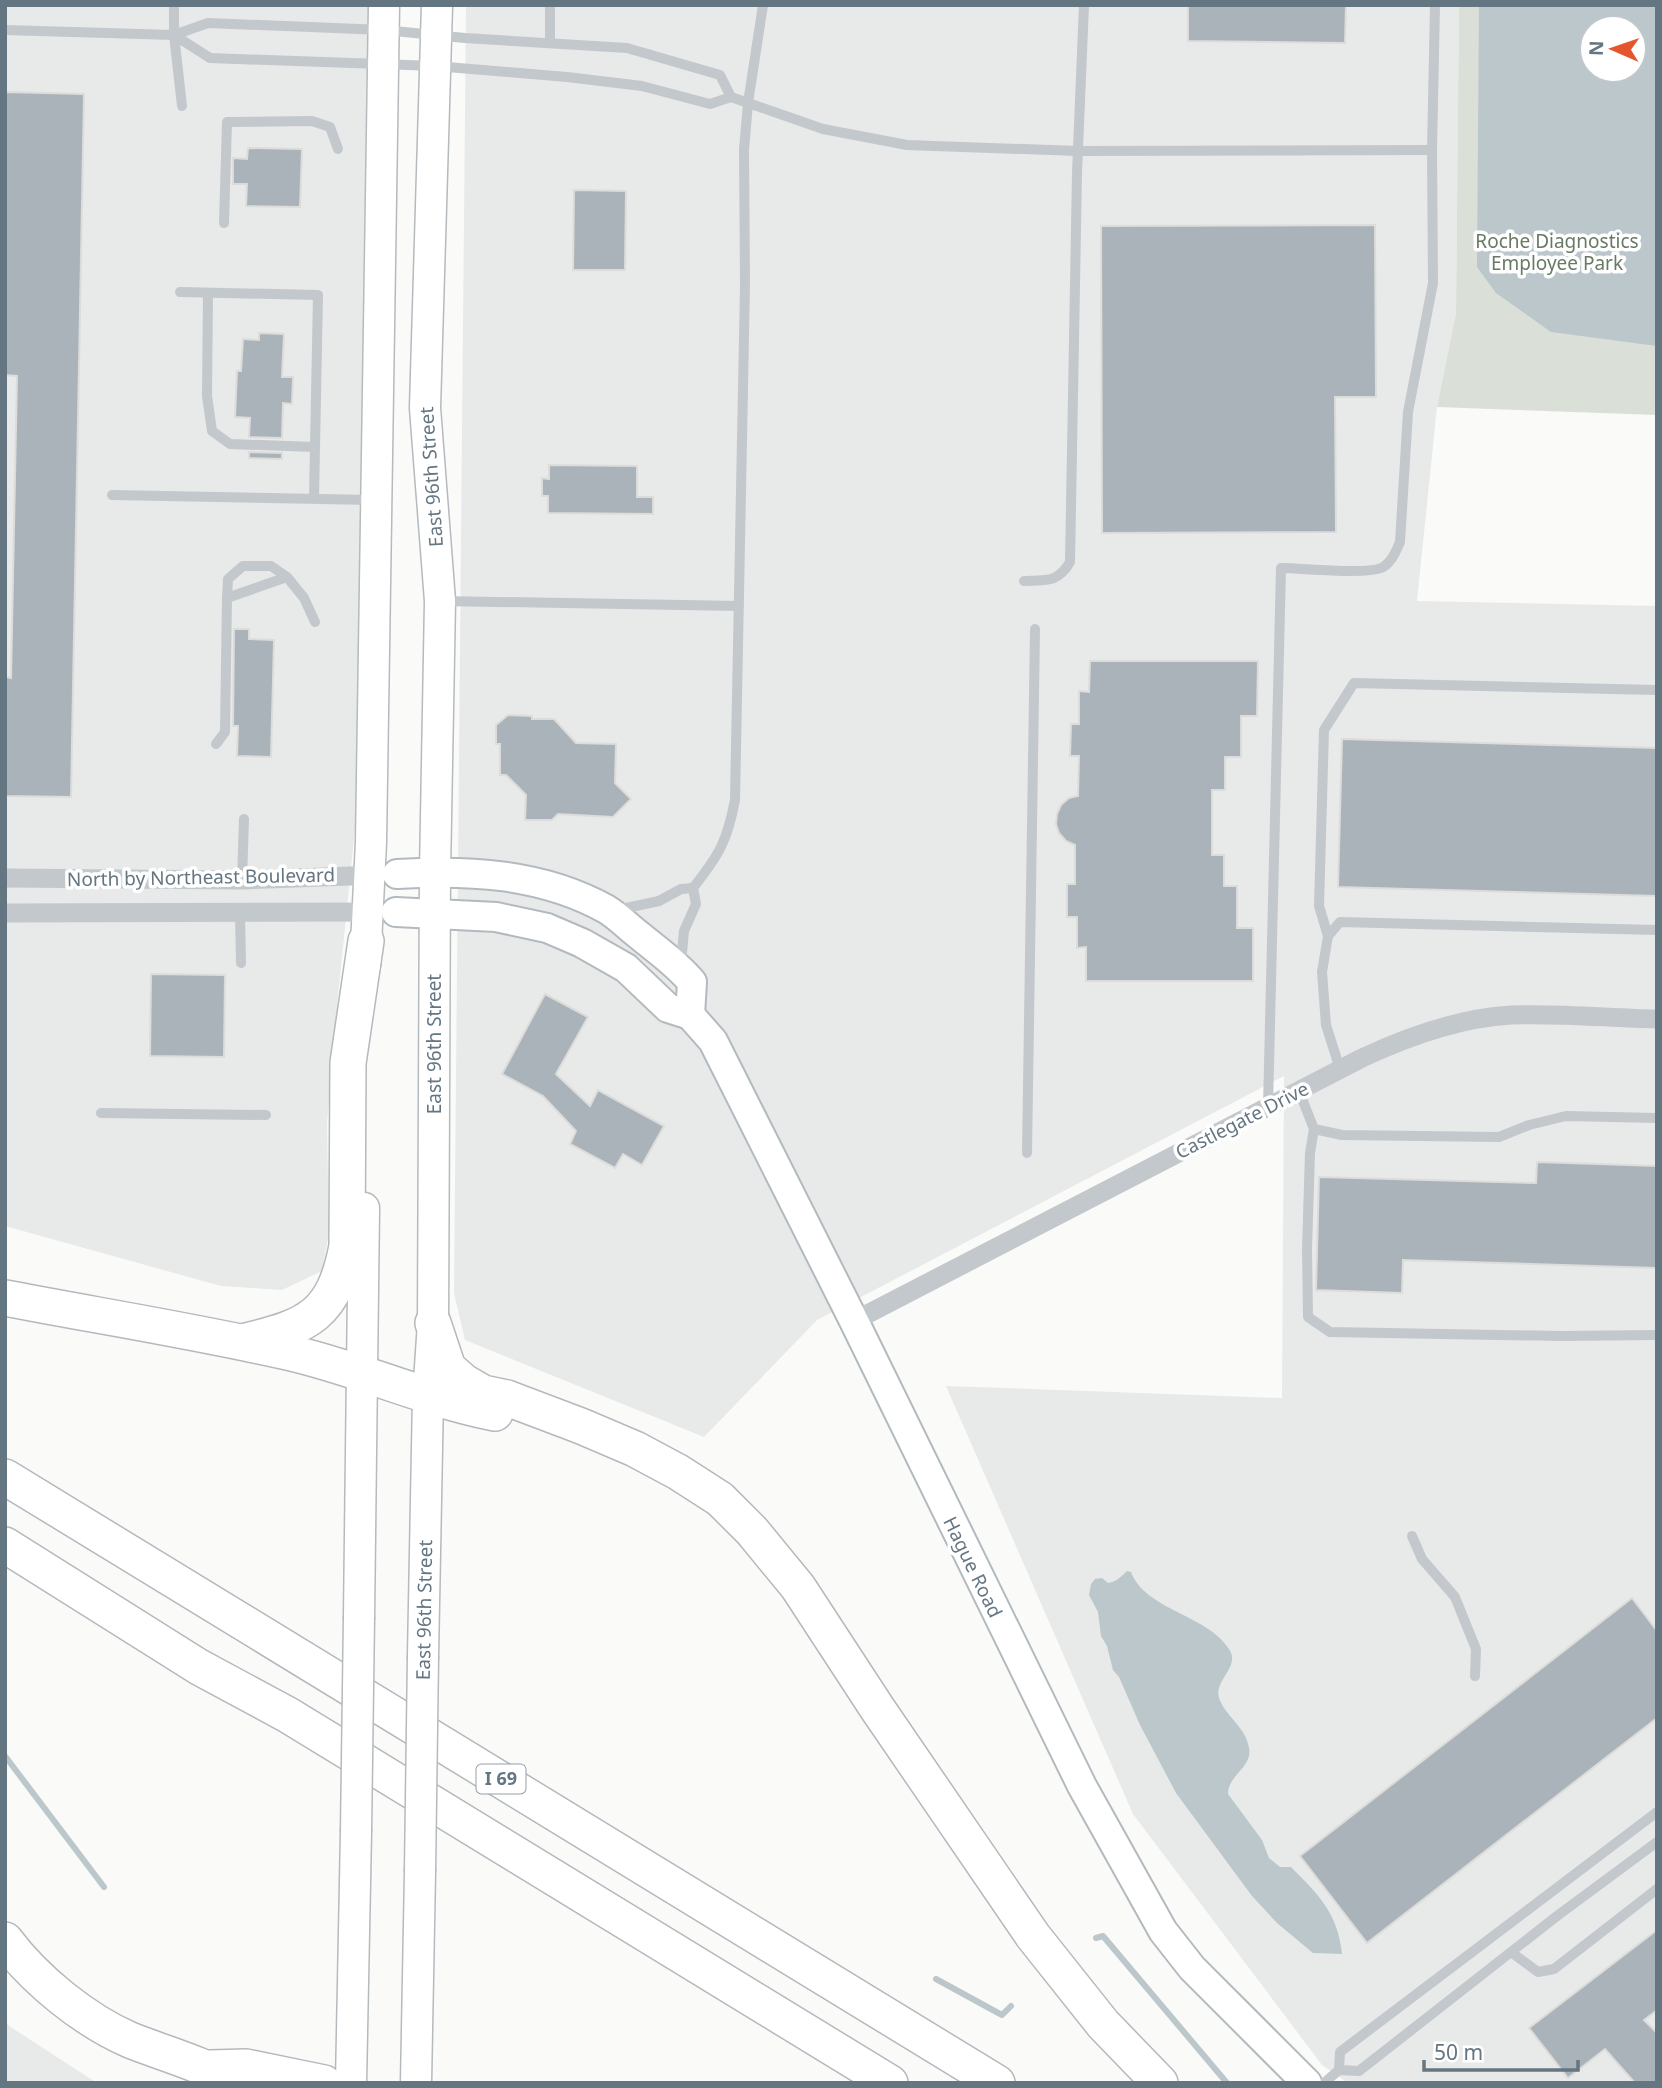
<svg xmlns="http://www.w3.org/2000/svg" width="1662" height="2088" viewBox="0 0 1662 2088" font-family="'Noto Sans',sans-serif">
<rect width="100%" height="100%" fill="#fafaf8"/>
<!-- built -->
<g fill="#e8e9e9">
<path d="M5 5H371L355 829 338 996 327 1124 329 1233 322 1271 282 1290 221 1286 5 1226Z"/>
<path d="M466 5H1459L1456 313 1437 407 1417 601 1657 606V2083H1348L1322 2065 1133 1814 946 1386 1282 1398 1284 1076 817 1320 704 1437 465 1340 454 1293Z"/>
<path d="M5 2019 9 2026 97 2083H5Z"/>
</g>
<!-- green -->
<path fill="#dadfd7" fill-rule="evenodd" d="M1459 5H1657V415L1437 407 1456 313ZM1592 28H1634V70H1592Z"/>
<!-- water -->
<g fill="#bbc7cb" fill-rule="evenodd">
<path d="M1479 5H1657V346L1551 332 1496 293 1477 267ZM1592 28H1634V70H1592Z"/>
<path d="M1127 1571 1131 1572C1145 1610 1208 1615 1229 1649 1241 1667 1214 1679 1219 1698 1225 1716 1246 1727 1249 1748 1253 1767 1228 1775 1228 1794L1262 1840 1269 1858 1280 1867H1291C1319 1895 1338 1914 1342 1954L1313 1953 1277 1923 1252 1896 1176 1793 1140 1725 1119 1677 1113 1670 1107 1646 1101 1636 1098 1612 1089 1595 1091 1584 1095 1579 1102 1578 1108 1583C1118 1581 1120 1577 1127 1571Z"/>
</g>
<g fill="none" stroke-linecap="round" stroke-linejoin="round">
<!-- stream -->
<g stroke="#bbc7cb" stroke-width="6">
<path d="M5 1756 104 1887"/>
<path d="M1096 1938 1103 1936 1227 2083"/>
<path d="M936 1979 1002 2015 1011 2006"/>
</g>
</g>
<!-- building -->
<g fill="#aab3b9" stroke="#dcdcda" stroke-width="2">
<path d="M1188 5H1346L1345 43 1188 41Z"/>
<path d="M5 92 84 94 71 797 5 796V677L11 678 17 376 5 375Z"/>
<path d="M248 148 302 149 300 207 246 206 247 184H233V158L247 159Z"/>
<path d="M574 190 626 191 625 270H573Z"/>
<path d="M1375 225 1376 397H1335L1336 532 1102 533 1101 226Z"/>
<path d="M259 333 284 334 282 377H293L292 404 283 403 282 438 249 437 250 418 235 417 237 371H241L243 339 259 340Z"/>
<path d="M249 452 282 453V459L249 458Z"/>
<path d="M549 465 637 466V497H653V514L548 513V496H542V478L549 479Z"/>
<path d="M234 629H249V639L274 640 271 757 237 756 238 726H233Z"/>
<path d="M1090 661H1258L1257 716H1241V757H1225V790H1212V855H1224V886H1237V928H1253V981H1086V947L1077 948V917H1067V884H1075V845L1066 841 1059 833 1056 824 1057 814 1061 805 1069 798 1078 796 1079 756H1070L1071 724H1079V691L1089 692Z"/>
<path d="M508 715 532 716V719H554L576 743 616 744 615 783 631 799 613 817 558 814 552 820H525L526 795 506 775H500V744H496V725Z"/>
<path d="M1342 739 1657 748V896L1338 887Z"/>
<path d="M151 974 225 975 224 1057 150 1056Z"/>
<path d="M545 994 588 1017 556 1074 590 1106 598 1090 664 1126 642 1165 623 1154 615 1168 570 1144 576 1131 543 1096 502 1074Z"/>
<path d="M1537 1162 1657 1166V1268L1403 1260 1402 1293 1316 1290 1319 1177 1536 1183Z"/>
<path d="M1632 1598 1657 1631V1718L1367 1943 1300 1856Z"/>
<path d="M1657 1930V2010L1644 2020 1657 2033V2083H1635L1605 2049 1568 2078 1529 2028Z"/>
</g>
<g fill="none" stroke-linecap="round" stroke-linejoin="round">
<defs>
<g id="secondary">
<path d="M397 874C468 870 541 873 606 909 618 916 628 927 640 936 658 951 676 963 692 982L690 1015"/>
<path d="M396 912 496 917 547 928 582 943 626 968 668 1008 690 1015 713 1041 854 1321 1082 1786 1163 1931 1192 1968 1307 2083"/>
</g>
<g id="primary">
<path d="M365 965 371 842 384 5"/>
<path d="M359 1617 364 1208"/>
<path d="M423 1656 428 1396 433 1323 435 872 440 601 425 408 437 5"/>
<path d="M351 2083 356 1832"/>
<path d="M416 2083 420 1872"/>
</g>
<g id="highway">
<path d="M5 1298C99 1316 194 1331 287 1352 358 1368 424 1399 495 1413"/>
<path d="M433 1323 448 1368 464 1382 483 1393 507 1398 581 1426 635 1449 678 1472 720 1499 752 1531 798 1587 877 1708 1033 1936 1103 2024 1160 2083"/>
<path d="M246 1341C310 1326 334 1314 347 1246L348 1063 366 941"/>
<path d="M5 1477 997 2083"/>
<path d="M5 1545 199 1667 288 1715 890 2083"/>
<path d="M5 1940C35 1980 84 2020 130 2040 165 2054 201 2063 234 2083"/>
<path d="M210 2068 246 2067 324 2083"/>
</g>
</defs>
<!-- secondary casing -->
<use href="#secondary" stroke="#b3babf" stroke-width="32"/>
<!-- primary casing -->
<use href="#primary" stroke="#b5babe" stroke-width="33"/>
<!-- highway casing -->
<use href="#highway" stroke="#b4b9bd" stroke-width="38"/>
<!-- lane -->
<g stroke="#c3c8cc" stroke-width="10">
<path d="M174 5V35L182 106"/>
<path d="M5 30 174 35 208 23 384 30 465 38 627 48 720 75 731 97"/>
<path d="M174 35 210 58 435 66 567 77 642 86 710 104 731 97 823 129 907 145 1078 151 1432 150"/>
<path d="M550 43V5"/>
<path d="M224 223 227 122 312 121 330 127 338 149"/>
<path d="M180 292 318 295 314 498"/>
<path d="M208 293 207 396 212 431 230 444 315 447"/>
<path d="M112 495 374 500"/>
<path d="M1024 581C1046 580 1058 583 1070 562L1077 173 1084 5"/>
<path d="M227 598 228 579 243 566H271L287 577"/>
<path d="M442 601 739 606"/>
<path d="M216 744 225 732 227 598 287 577 304 598 315 622"/>
<path d="M242 880 244 819"/>
<path d="M617 910 659 901 681 889 693 888C719 855 727 842 735 800L745 285 744 150 748 103 763 5"/>
<path d="M240 914 241 963"/>
<path d="M1328 936 1319 906 1324 730 1354 683 1657 690"/>
<path d="M681 964 684 931 696 904 693 888"/>
<path d="M1340 1069 1326 1025 1322 972 1328 936 1340 922 1657 930"/>
<path d="M1299 1091 1314 1129 1310 1153 1307 1249 1308 1317 1330 1332 1561 1336 1657 1335"/>
<path d="M1268 1107 1281 568C1302 568 1364 575 1381 568 1391 564 1396 551 1400 542L1408 412 1433 283 1432 150 1435 5"/>
<path d="M101 1113 266 1115"/>
<path d="M1314 1129 1342 1135 1499 1137 1529 1125 1566 1116 1657 1118"/>
<path d="M1027 1153 1035 629"/>
<path d="M1412 1536 1422 1559 1455 1597 1476 1649 1475 1676"/>
<path d="M1511 1952 1538 1972 1554 1969 1657 1889"/>
<path d="M1339 2070 1340 2052 1657 1812"/>
<path d="M1324 2083 1339 2070 1359 2071 1557 1916 1657 1842"/>
</g>
<!-- street -->
<g stroke="#c3c8cc" stroke-width="19">
<path d="M5 878 242 880 378 875"/>
<path d="M5 913 379 912"/>
<path d="M854 1321 1362 1058C1409 1036 1459 1018 1511 1015 1559 1013 1609 1018 1657 1019"/>
</g>
<!-- secondary -->
<use href="#secondary" stroke="#fff" stroke-width="28"/>
<!-- primary -->
<use href="#primary" stroke="#fff" stroke-width="30"/>
<!-- highway -->
<use href="#highway" stroke="#fff" stroke-width="35"/>
<defs>
<g id="primary-bridge">
<path d="M356 1832 359 1617"/>
<path d="M420 1872 423 1656"/>
</g>
</defs>
<!-- primary-bridge casing -->
<use href="#primary-bridge" stroke="#b5babe" stroke-width="33" stroke-linecap="butt"/>
<!-- primary-bridge -->
<use href="#primary-bridge" stroke="#fff" stroke-width="30"/>
</g>
<g text-anchor="middle" stroke-width="7" stroke-linejoin="round" paint-order="stroke">
<!-- shield labels -->
<rect fill="#fff" stroke="#939fa8" stroke-width="2" x="476.5" y="1764.5" width="49" height="29" rx="5"/>
<g font-size="18" font-weight="bold" fill="#657683">
<text x="501" y="1785">I 69</text>
</g>
<!-- park labels -->
<g font-size="19" fill="#687a64" stroke="#fff">
<text x="1557" y="248">Roche Diagnostics<tspan x="1557" dy="22">Employee Park</tspan></text>
</g>
<!-- street labels -->
<g font-size="19" fill="#657683" stroke="#fff">
<text transform="translate(431 477) rotate(-94)" y="7">East 96th Street</text>
<text transform="translate(201 877) rotate(-1)" y="7">North by Northeast Boulevard</text>
<text transform="translate(434 1044) rotate(-90)" y="7">East 96th Street</text>
<text transform="translate(1242 1120) rotate(-27)" y="7">Castlegate Drive</text>
<text transform="translate(973 1567) rotate(64)" y="7">Hague Road</text>
<text transform="translate(424 1610) rotate(-89)" y="7">East 96th Street</text>
</g>
</g>
<!-- border -->
<rect width="1662" height="2088" fill="none" stroke="#657683" stroke-width="14"/>
<!-- north arrow -->
<g transform="translate(1613 49) rotate(272)"><circle r="33" fill="#ffffff" stroke="#c1c8cd" stroke-width="2"/>
<path d="M0-5L12 26L0 18L-12 26Z" fill="#e4572e"/>
<text y="-10" font-size="19" font-weight="bold" text-anchor="middle" fill="#657683">N</text>
</g>
<!-- scale -->
<path d="M1424 2060v10h154v-10" fill="none" stroke="#657683" stroke-width="3.5"/>
<text x="1434" y="2060" font-size="21" fill="#657683" stroke="#ffffff" stroke-width="5" paint-order="stroke">50 m</text>
</svg>
